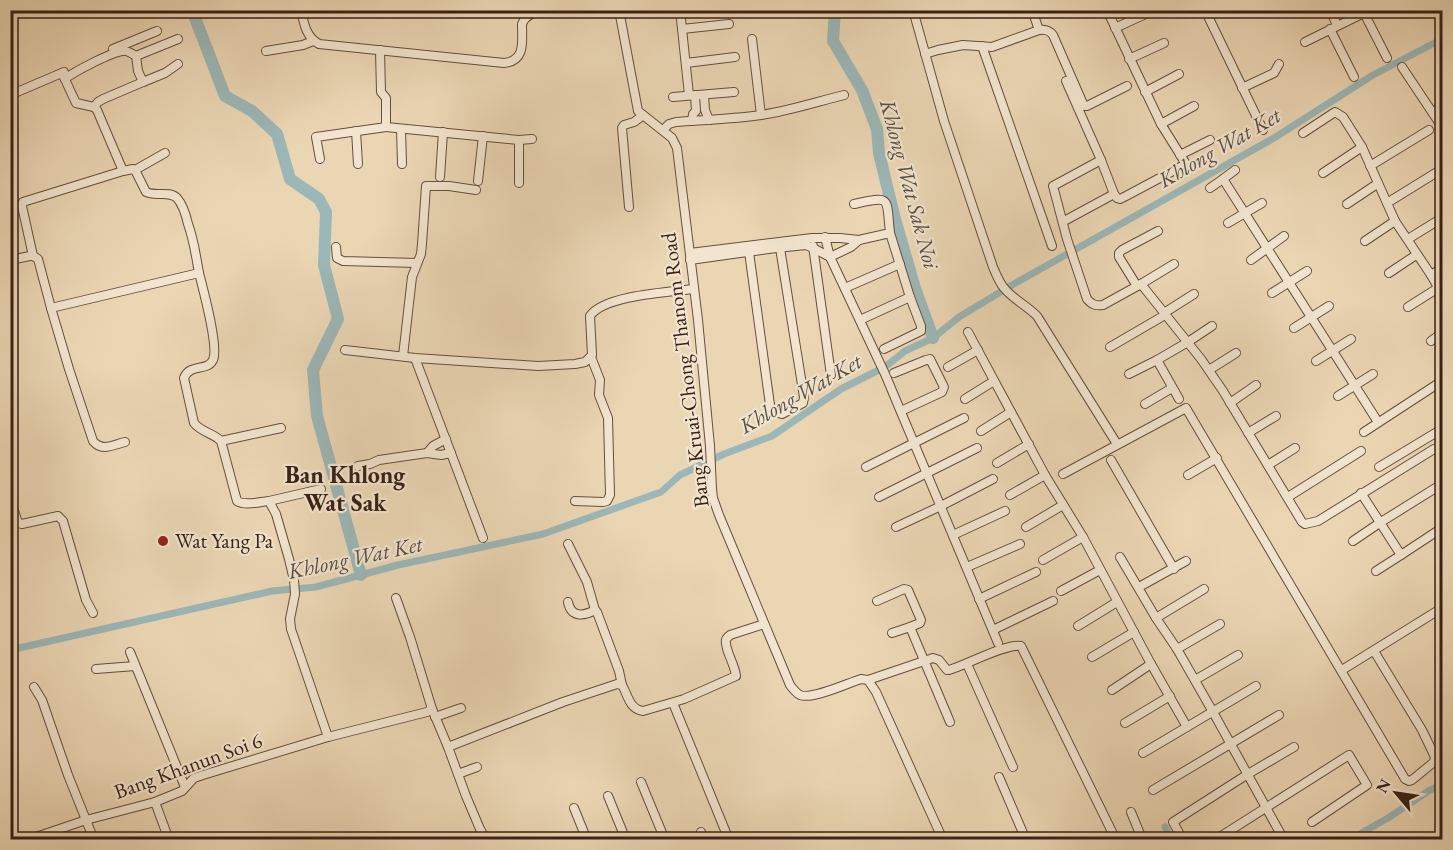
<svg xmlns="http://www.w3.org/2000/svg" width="1453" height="850" viewBox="0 0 1453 850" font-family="'EB Garamond',serif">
<rect width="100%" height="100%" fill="#ebd6b4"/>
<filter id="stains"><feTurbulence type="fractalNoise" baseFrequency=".00333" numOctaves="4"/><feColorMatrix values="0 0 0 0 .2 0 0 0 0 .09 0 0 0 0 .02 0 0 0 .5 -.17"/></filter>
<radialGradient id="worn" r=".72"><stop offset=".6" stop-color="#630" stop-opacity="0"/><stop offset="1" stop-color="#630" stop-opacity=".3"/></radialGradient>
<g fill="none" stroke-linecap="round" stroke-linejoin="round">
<!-- canal -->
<g stroke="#9cb7b7" stroke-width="7">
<path d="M10 650 272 591 316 587 398 565 543 534 661 492 680 475 724 454 772 436 841 389 885 367 905 351 933 338 959 317 1012 285 1274 138 1373 75 1442 39"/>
<path d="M1165 827 1171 840"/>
<path d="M1349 840 1388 818 1430 790 1442 785"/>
</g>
<!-- river -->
<g stroke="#9cb7b7" stroke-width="12">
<path d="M192 10 225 96 252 111 277 134 290 179 319 199 326 212 324 265 338 319 313 370 317 416 361 575"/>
<path d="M835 10 833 41 862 90 877 129 879 153 895 219 915 288 933 338"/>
</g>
<defs>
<g id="minor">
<path d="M301 10C304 24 306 37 319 44L504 63C526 61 522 41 522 24 526 14 535 11 545 10"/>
<path d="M619 10 638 111 672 138 677 148 698 320 710 446 712 489 713 498 719 515 790 685C793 689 796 693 800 695 812 700 848 683 861 679L868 680 876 692 943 840"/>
<path d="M680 10 689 95"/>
<path d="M913 10 944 121 993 267C996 274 999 282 1004 288 1013 299 1027 306 1037 316L1117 444"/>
<path d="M1032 10 1039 30"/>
<path d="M1205 10 1263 130"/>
<path d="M1330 10 1337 25"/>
<path d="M1364 13 1387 58"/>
<path d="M1115 28 1150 12"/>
<path d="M682 29 729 24"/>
<path d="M1330 29 1354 77"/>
<path d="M752 39 761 115"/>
<path d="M1305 42 1370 10"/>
<path d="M982 46 1052 246"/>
<path d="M113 49 157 31"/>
<path d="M266 51 303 45 313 41"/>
<path d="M925 54 938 50 963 45 992 47 1039 30C1045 29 1049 30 1053 35L1084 106H1087L1127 86"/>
<path d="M136 56 178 39"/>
<path d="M1129 59 1164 43"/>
<path d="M686 63 735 57"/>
<path d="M1402 67 1442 127"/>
<path d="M62 73 76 103 94 107 97 110 123 171 133 169 135 170 146 192C156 197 169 190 177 198 183 205 186 215 188 224 194 240 196 257 199 273 203 289 219 347 213 360 207 372 190 363 184 378L194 423C201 432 213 433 221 441L237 501C245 506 259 502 269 501L276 514 289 559 294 580 295 594 290 619 291 629 328 737"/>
<path d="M65 79C75 71 112 52 123 51 128 50 132 54 136 56L138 71 143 82 103 99 98 102 94 107"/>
<path d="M1066 81 1101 160 1114 194 1117 198 1120 199 1126 196 1186 164 1161 124 1107 10"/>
<path d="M143 82 165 73 178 64"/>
<path d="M1242 88 1274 73 1279 64"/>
<path d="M1145 92 1179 74"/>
<path d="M10 95 64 72"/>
<path d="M704 95 705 110 709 120"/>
<path d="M673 97 734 92"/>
<path d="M1433 112 1442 106"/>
<path d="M692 121 693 114 696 111 695 95"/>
<path d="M1161 124 1194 106"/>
<path d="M386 127 519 140V183"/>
<path d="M401 129 402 164"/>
<path d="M663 130 669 124 676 122C704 120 733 119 761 115 789 111 816 102 844 95"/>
<path d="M356 131 358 164"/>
<path d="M1303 133 1335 112 1343 117 1362 147 1395 221 1431 275 1442 268"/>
<path d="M519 140 532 139"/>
<path d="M1180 155 1210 140"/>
<path d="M320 159 316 137 386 127V98L381 92 380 50"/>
<path d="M1101 160 1053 186 1067 239 1087 299C1092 305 1096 306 1103 305L1141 284 1201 359 1223 391 1302 522 1305 524 1318 521 1434 449"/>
<path d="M1370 166 1429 130"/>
<path d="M135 170 165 153"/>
<path d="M1235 170 1223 179 1378 422"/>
<path d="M1323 173 1362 147"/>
<path d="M440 177 443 132"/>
<path d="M478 181 483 136"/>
<path d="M1210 188 1223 179"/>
<path d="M1387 203 1442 169"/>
<path d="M1347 204 1377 184"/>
<path d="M629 207 622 128 624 125 634 122 642 116"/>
<path d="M1066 220 1114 194"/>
<path d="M1228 223 1262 203"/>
<path d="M890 233 910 297"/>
<path d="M825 237 830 257 885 374 998 643"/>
<path d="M1408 239 1442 218"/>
<path d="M1365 241 1395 221"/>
<path d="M813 246 831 375"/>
<path d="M336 247 337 258 343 261 417 263"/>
<path d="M749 252 770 405 772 410 782 414 803 403 804 397 780 248"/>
<path d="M690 253 812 238H840L859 240"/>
<path d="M33 256 22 206 23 202 123 171"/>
<path d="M830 257 851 247 859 240 890 233C886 196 892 196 854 204"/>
<path d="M10 260 30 256H33L38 259 51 308 199 273"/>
<path d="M690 260 776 248 806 245 813 248 830 257"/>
<path d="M1251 260 1284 236"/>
<path d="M1389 273 1416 255"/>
<path d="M1431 275 1442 294"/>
<path d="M1141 284 1174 264"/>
<path d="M1137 286 1119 257V253L1122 250 1158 231"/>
<path d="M845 288 900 264"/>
<path d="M1272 293 1307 271"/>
<path d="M1408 307 1438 288"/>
<path d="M51 308 69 369 93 441C102 452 113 445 125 442"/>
<path d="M1164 313 1194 294"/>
<path d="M860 320 910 297 921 326V331L884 349"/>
<path d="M1294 328 1329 306"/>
<path d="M968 332 1045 475 1083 537 1151 664 1187 727"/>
<path d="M1431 341 1442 333"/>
<path d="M1110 347 1165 315"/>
<path d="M345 350 415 358 538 366 575 364 585 362 592 355 590 316C604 295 670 292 694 289"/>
<path d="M403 356 412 277 421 254 422 244 426 186H449L476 190"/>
<path d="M415 358 483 538"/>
<path d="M1316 361 1351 339"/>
<path d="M948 367 978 350"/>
<path d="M1209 370 1236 353"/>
<path d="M894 373 926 360 930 359 944 387 942 392 901 411"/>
<path d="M1129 374 1157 360"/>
<path d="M1338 396 1373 374"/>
<path d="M965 399 994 381"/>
<path d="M1179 399 1157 360 1188 342 1212 326"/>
<path d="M1230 403 1256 385"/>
<path d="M1145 404 1172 388"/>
<path d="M981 431 1011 412"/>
<path d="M1364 432 1442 381"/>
<path d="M1248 433 1276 416"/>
<path d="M221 441 281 428"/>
<path d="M1440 441 1442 445"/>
<path d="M427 453 433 446 446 439"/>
<path d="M1111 460 1174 569"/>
<path d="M997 463 1029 444"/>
<path d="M1268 465 1295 448"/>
<path d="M358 466 370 464 379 460 427 453 441 455 451 453"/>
<path d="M866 467 964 418"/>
<path d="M1379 467 1442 429"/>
<path d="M1063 474 1186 408 1405 779 1409 781 1412 780 1434 762 1435 757 1422 730 1374 651"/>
<path d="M1188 475 1217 458"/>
<path d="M1361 493 1401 555 1376 571"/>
<path d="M1010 495 1045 475"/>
<path d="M879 497 977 448"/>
<path d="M1288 497 1361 451"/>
<path d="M10 498 18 523 22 524 58 516 63 521 86 600 93 613"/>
<path d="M269 501 321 489"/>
<path d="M575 501 603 502 607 501 610 495 608 418 599 395 600 380 591 357"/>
<path d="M896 527 941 506 993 479"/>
<path d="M1026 527 1063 505"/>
<path d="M953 535 1005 511"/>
<path d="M1353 541 1381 522 1442 484"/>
<path d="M568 544 587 582 595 610"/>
<path d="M1401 555 1442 528"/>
<path d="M1120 557 1156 618 1177 649 1213 712 1284 840"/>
<path d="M1043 560 1083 537"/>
<path d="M967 567 1020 544"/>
<path d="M1139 587 1186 561"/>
<path d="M1061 591 1100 570"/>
<path d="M396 598 410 637 432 709 448 747 466 796 480 829 486 840"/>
<path d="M979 599 1036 572"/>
<path d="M877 601 904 589 908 590 921 620 920 623 910 627"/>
<path d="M568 602C571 618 584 616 595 610L597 612 619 671 622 685"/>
<path d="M1156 618 1204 589"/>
<path d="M1078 626 1117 602"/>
<path d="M993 630 1053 601"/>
<path d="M892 633 910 627 950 722"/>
<path d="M1177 649 1220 624"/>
<path d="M130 652 185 787"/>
<path d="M1092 657 1134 632"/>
<path d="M967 664 1013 767"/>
<path d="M96 669 135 666"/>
<path d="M1342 670 1442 608"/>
<path d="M868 680 933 658 939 660 947 670H949C966 665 1007 643 1021 646L1116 840"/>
<path d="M1195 680 1238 655"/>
<path d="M34 687 42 700 68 775 94 840"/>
<path d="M1112 690 1151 664"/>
<path d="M673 703 729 840"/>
<path d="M435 717 461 708"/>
<path d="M1125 723 1170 696"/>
<path d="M448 747 563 702 617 684 622 685C628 695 629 709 643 711L684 699 736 676C735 665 726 652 726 643 725 639 727 638 730 635L764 624"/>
<path d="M1143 753 1256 686"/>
<path d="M458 774 477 767"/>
<path d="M999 777 1026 840"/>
<path d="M641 782 665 840"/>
<path d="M1153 790 1279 715"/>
<path d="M608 796 626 840"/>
<path d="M155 802 169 840"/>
<path d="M574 808 587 840"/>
<path d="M701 832 705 840"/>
<path d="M27 840 86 820 155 802 182 791 194 778 203 775 328 737 427 712 432 709"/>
<path d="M1129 840 1140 834 1131 812"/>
<path d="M1183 840 1173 822 1248 774 1294 747"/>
<path d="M1215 840 1349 755 1367 785 1312 822"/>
</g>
</defs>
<!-- minor casing -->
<use href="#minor" stroke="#654e3d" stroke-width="10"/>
<!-- minor -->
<use href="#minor" stroke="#f2e4ce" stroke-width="8"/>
</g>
<!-- markers -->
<circle fill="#8f2418" stroke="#f2e4ce" stroke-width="2" cx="163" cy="541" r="6"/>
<g text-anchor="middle" stroke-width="4.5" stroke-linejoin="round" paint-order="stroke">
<!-- street labels -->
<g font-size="21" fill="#382115" stroke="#f2e4ce">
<text transform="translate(685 370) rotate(-97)" y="7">Bang Kruai-Chong Thanom Road</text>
<text transform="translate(188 766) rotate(-20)" y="7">Bang Khanun Soi 6</text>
</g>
<!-- poi labels -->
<g font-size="21" fill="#382115" stroke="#f2e4ce" text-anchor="start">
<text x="175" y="548">Wat Yang Pa</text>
</g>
<!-- water labels -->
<g font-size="22" font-style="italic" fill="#564e46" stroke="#f2e4ce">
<text transform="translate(1219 147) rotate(-30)" y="8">Khlong Wat Ket</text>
<text transform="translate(910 184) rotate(75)" y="8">Khlong Wat Sak Noi</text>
<text transform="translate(800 393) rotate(-30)" y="8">Khlong Wat Ket</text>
<text transform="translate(355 557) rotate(-12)" y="8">Khlong Wat Ket</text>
</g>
<!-- quarter labels -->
<g font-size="24" font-weight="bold" fill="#382115" stroke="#f2e4ce">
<text x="345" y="483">Ban Khlong<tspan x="345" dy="28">Wat Sak</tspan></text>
</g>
</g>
<!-- margin -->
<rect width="1453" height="850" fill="none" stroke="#ebd6b4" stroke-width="36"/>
<rect x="12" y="12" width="1429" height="826" fill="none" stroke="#382115" stroke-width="3"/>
<rect x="18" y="18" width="1417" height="814" fill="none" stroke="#382115" stroke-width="1.5"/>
<!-- north arrow -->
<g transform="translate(1396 793) rotate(299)" stroke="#f2e4ce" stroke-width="4.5" paint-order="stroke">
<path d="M0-4.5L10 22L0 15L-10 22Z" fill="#382115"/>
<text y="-9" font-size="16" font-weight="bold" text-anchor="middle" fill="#382115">N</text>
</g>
<rect width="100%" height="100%" filter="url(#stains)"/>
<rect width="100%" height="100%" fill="url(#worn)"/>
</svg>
